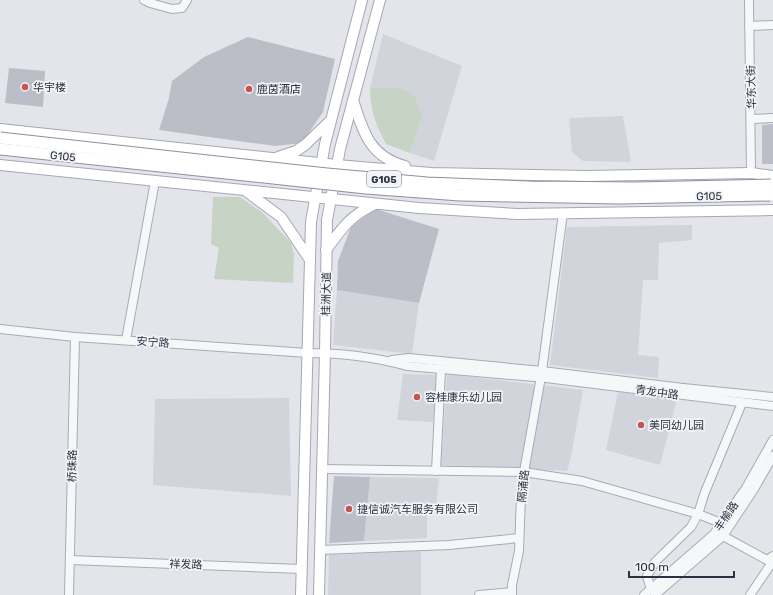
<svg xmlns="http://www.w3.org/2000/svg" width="773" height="595" viewBox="0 0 773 595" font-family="Rubik,'Noto Sans SC',sans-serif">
<rect width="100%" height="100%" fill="#e4e5ea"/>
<!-- built -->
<g fill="#d2d4dc">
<path d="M383 34 462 66 434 161 410 153 422 117 400 88H370Z"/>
<path d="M623 116 631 162 583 161 572 152 569 118Z"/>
<path d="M692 225V240L659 243 658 280H643L638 355 659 357 658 378 550 365 567 227Z"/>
<path d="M337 290 419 303 412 354 333 345Z"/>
<path d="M403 374 437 375 433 422 397 420Z"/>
<path d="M447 374 583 390 571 457 567 471 441 465Z"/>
<path d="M618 392 677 399 660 465 606 450Z"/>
<path d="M289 398 291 496 153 485 155 399Z"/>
<path d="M370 477 439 478 436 508 427 510V538L364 541Z"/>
<path d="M421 551V595H328L329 555Z"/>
</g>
<!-- green -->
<g fill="#c7d3c5">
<path d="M370 88H400L415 97 422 117 410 153 386 144C376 125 370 110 370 88Z"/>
<path d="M213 197H240L263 213 291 243 294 255 293 283 214 279 219 248 211 244Z"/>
</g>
<!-- building -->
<g fill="#bbbec7">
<path d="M248 37 335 59 323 112 302 143 275 146 159 130 169 98 172 81 204 57Z"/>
<path d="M9 68 45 71 43 107 5 103Z"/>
<path d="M773 124V164H762V125Z"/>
<path d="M376 209 439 229 419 303 337 290 338 261 351 227Z"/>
<path d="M334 476 370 477 364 541 329 543Z"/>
</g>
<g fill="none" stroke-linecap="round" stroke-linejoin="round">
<defs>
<g id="minor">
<path d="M144 0 150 3 172 9 182 8 187 0"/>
<path d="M749 0 751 173"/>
<path d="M749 26 773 25"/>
<path d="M751 119 773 118"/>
<path d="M0 329 75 337 307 353C340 353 375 357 407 366L546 378 773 406"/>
<path d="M126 340 155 181"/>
<path d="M392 360 409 358 542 371 683 388 773 397"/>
<path d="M322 469 524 472 582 481 698 514 721 523 723 536 767 560 773 556"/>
<path d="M436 471 441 369"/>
<path d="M320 550 449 545 519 538"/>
<path d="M70 560 302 569"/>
<path d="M651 590 647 576 655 562 691 527 698 514 705 492 742 403"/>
<path d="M69 595 75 337"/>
<path d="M479 595 512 592"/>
<path d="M512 595V585L519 551 521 495 524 472 542 371 563 213"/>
<path d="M644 595 714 534 721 523 746 488 773 440"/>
<path d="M655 595 723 536 754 489 773 456"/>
<path d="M750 595 773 561"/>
</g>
<g id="major">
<path d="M353 100C363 132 370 157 405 166"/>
<path d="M0 129 337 165 431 173 587 176 751 173 773 176"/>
<path d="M278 157 296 151 305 145 331 120"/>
<path d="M0 165 419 208 517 214 773 210"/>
<path d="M246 191 281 217 310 260"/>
<path d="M326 250C342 228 350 216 375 204"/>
<path d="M301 595 311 222 325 144 362 0"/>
<path d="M319 595 325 353 327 220 340 149 380 0"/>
</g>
</defs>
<!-- minor casing -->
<use href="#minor" stroke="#a9abb4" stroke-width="10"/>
<!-- major casing -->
<use href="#major" stroke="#a4a8b5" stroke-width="12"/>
<!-- minor -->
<use href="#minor" stroke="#f6f7f9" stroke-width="8"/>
<!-- major -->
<use href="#major" stroke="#fff" stroke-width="10"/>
<defs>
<g id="highway-bridge">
<path d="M0 138 327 174 427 183 529 187 636 188 771 185"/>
<path d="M0 149 366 188 460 195 620 198 770 195"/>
</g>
</defs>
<!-- highway-bridge casing -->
<use href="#highway-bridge" stroke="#8c91a0" stroke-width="13" stroke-linecap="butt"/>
<!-- highway-bridge -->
<use href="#highway-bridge" stroke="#fff" stroke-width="11"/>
</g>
<!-- markers -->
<g fill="#c35556" stroke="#f3f4f8" stroke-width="1.5">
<circle cx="25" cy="87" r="4"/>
<circle cx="249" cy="89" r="4"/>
<circle cx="417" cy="397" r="4"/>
<circle cx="641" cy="425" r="4"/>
<circle cx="349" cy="509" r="4"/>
</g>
<g text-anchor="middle" stroke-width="3.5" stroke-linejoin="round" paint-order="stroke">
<!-- shield labels -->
<rect fill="#f3f4f8" stroke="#686c78" stroke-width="1" x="367" y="171" width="34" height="16" rx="3"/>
<g font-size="10" font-weight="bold" fill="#2d3141">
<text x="384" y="183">G105</text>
</g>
<!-- poi labels -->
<g font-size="11" fill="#2d3141" stroke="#f3f4f8" text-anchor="start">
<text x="33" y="91">华宇楼</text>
<text x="257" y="93">鹿茵酒店</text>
<text x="425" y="401">容桂康乐幼儿园</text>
<text x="649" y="429">美同幼儿园</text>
<text x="357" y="513">捷信诚汽车服务有限公司</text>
</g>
<!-- street labels -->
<g font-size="11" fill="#2d3141" stroke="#f3f4f8">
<text transform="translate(751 87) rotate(-91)" y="4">华东大街</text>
<text transform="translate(63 156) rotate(6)" y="4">G105</text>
<text transform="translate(709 196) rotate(-1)" y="4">G105</text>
<text transform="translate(326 294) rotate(-89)" y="4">桂洲大道</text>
<text transform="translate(153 342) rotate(4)" y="4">安宁路</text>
<text transform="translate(657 392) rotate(8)" y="4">青龙中路</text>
<text transform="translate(72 466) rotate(-89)" y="4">桥珠路</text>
<text transform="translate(523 486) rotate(-84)" y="4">隔涌路</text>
<text transform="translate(726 516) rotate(-56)" y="4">丰榆路</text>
<text transform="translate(186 564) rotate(2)" y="4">祥发路</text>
</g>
</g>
<!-- scale -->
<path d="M629 571v6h105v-6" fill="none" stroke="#2d3141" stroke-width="2"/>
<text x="635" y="571" font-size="12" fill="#2d3141" stroke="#f3f4f8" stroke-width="3" paint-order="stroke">100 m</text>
</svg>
